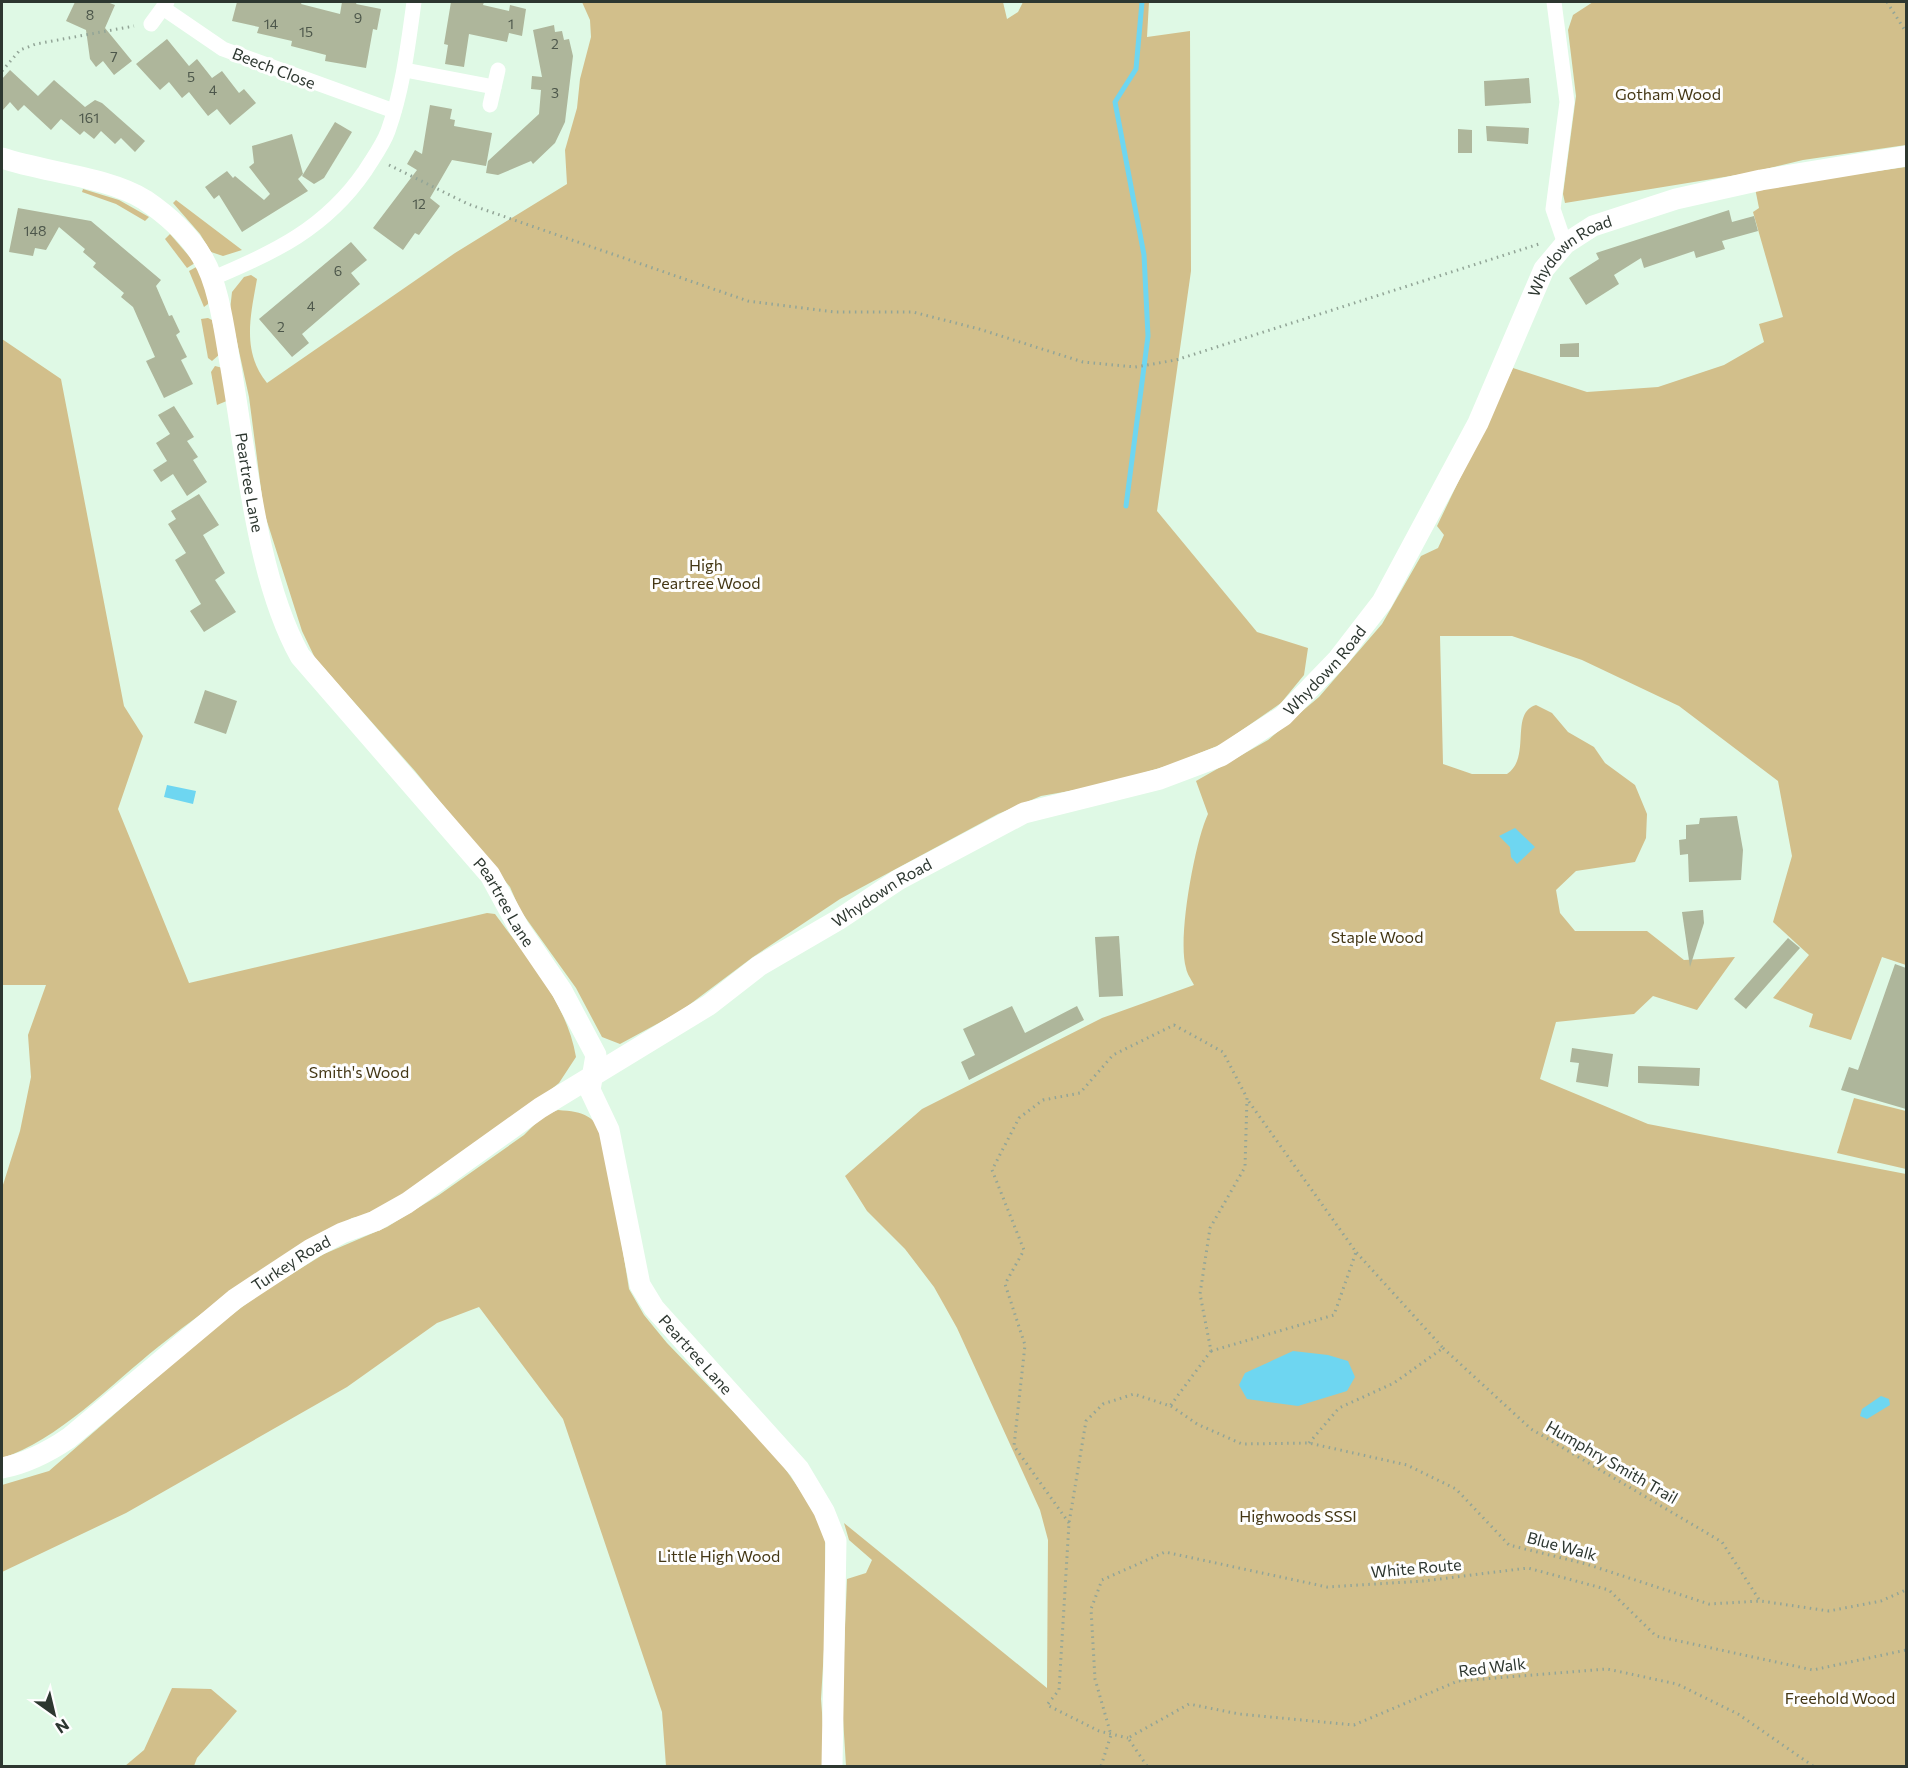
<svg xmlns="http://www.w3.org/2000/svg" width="1908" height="1768" viewBox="0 0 1908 1768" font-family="Commissioner,sans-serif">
<rect width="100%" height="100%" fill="#dff9e5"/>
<!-- green -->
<g fill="#d2bf8b">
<path d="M582 2H1003L1007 19 1018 12 1023 2H1149L1147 37 1190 31 1191 271 1157 511 1257 632 1308 648 1304 675 1281 703 1222 744 1173 764 1103 785 1041 796 998 814 840 899 753 957 681 1011 620 1044 602 1037 576 988 520 910 510 887 415 771 315 658 302 631 264 512 249 397 230 310 232 292 244 277 251 275 257 279C250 318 242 352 267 383L455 253 567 184 565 150 577 108 580 79 591 37 590 20Z"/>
<path d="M1593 2H1906V145L1803 160 1749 173 1565 203 1563 194 1576 96 1568 30 1573 15Z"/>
<path d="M1906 167V965L1882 957 1851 1040 1809 1027 1813 1014 1773 998 1809 955 1773 922 1792 856 1778 781 1679 706 1582 660 1512 636H1440L1443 764 1472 774H1507C1532 757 1509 713 1536 705L1552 713 1568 732 1594 747 1605 763 1635 785 1647 814 1646 838 1635 862 1576 871 1556 890 1560 913 1575 931H1647L1684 960 1735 957 1697 1010 1653 996 1634 1014 1556 1022 1540 1079 1648 1124 1906 1174V1766H846L842 1702 847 1579 866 1573 872 1560 849 1540 844 1523 1047 1688 1048 1540 1040 1510 957 1328 934 1287 905 1249 867 1211 845 1176 922 1109 1102 1018 1194 985C1191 979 1187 974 1186 968 1177 939 1195 841 1208 814L1196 781 1268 740 1319 697 1382 624 1421 556 1438 548 1444 535 1437 526 1513 368 1587 392 1658 387 1724 365 1764 342 1759 324 1783 317 1753 212 1759 208 1755 188Z"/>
<path d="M83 189 119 200 149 217 145 221 116 204 82 192Z"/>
<path d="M176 200 242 250 223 256 211 252 200 234 173 203Z"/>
<path d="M170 234 195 263 187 268 165 239Z"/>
<path d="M198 266 208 294V304L204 307 189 271Z"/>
<path d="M208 318 212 320 220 354 212 361 208 358 201 319Z"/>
<path d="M2 339 61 379 124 706 143 736 118 809 189 983 487 913 495 914C527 958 567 1003 576 1057L559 1083 526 1110 446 1167 371 1214 352 1218C284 1256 219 1298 158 1347 114 1382 56 1442 2 1458V1188L20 1131 31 1077 28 1035 46 985H2Z"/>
<path d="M215 366 223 368 229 400 217 405 211 372Z"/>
<path d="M1854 1098 1906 1111V1169L1837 1153Z"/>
<path d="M558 1110C585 1112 594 1115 605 1140L629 1289 644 1315 667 1343 777 1457 811 1506 825 1538 826 1616 821 1699 826 1766H666L662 1712 563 1419 479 1307 437 1323 347 1387 126 1513 2 1572V1485L49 1471 209 1332 258 1295 324 1254 387 1227 439 1195 524 1135 543 1116Z"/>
<path d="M172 1688 211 1689 237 1711 197 1758 194 1766H125L144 1750Z"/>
</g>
<!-- water -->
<g fill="#6ed6f1">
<path d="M167 785 196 791 193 804 164 797Z"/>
<path d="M1515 828 1535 847 1517 864 1511 857 1510 847 1499 836Z"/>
<path d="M1293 1351 1328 1355 1348 1361 1355 1377 1347 1391 1298 1406 1247 1399 1239 1385 1245 1373Z"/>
<path d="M1881 1396 1889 1399 1890 1405 1867 1419 1860 1416 1862 1409Z"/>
</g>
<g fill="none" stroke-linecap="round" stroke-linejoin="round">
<!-- stream -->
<path stroke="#6ed6f1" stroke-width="5" d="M1126 506 1148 336 1144 255 1115 102 1136 69 1142 2"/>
</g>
<!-- building -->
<g fill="#aeb69b">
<path d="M75 2H107L115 5 105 28 132 61 114 75 103 61 96 67 90 59 86 30 66 21Z"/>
<path d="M237 2H302L301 4 340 14 342 2H357L356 4 381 9 377 30 373 29 366 68 325 61 326 55 291 46 292 41 257 33 259 27 232 21Z"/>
<path d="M451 2H484L483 5 509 11 510 5 526 9 522 36 509 33 507 42 469 34 464 67 445 64 448 45 444 44Z"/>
<path d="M554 25 555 32 562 31 564 40 569 39 573 56 565 122 555 143 533 164 531 161 498 175 486 173 488 161 539 114 541 90 531 89 532 76 542 77 533 30Z"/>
<path d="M167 39 189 66 197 59 212 78 222 71 239 93 244 89 256 103 230 125 217 109 208 116 189 92 182 98 169 82 160 90 136 64Z"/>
<path d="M10 70 38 96 54 80 85 107 95 100 102 103 145 141 135 152 121 138 115 144 101 131 94 139 84 131 80 135 61 119 51 130 24 105 18 111 10 102 2 111V79Z"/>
<path d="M1529 78 1531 103 1485 106 1484 81Z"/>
<path d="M430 105 452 109 450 119 455 120 454 126 492 133 486 166 452 160 430 198 440 206 419 235 415 233 403 250 373 228 417 170 407 164 415 150 422 154Z"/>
<path d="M335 122 352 132 324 178 314 184 302 176Z"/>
<path d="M1486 126 1529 128 1528 144 1487 141Z"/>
<path d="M1458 129 1472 130V153H1458Z"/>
<path d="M292 134 303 174 298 179 308 191 242 232 219 195 214 199 205 187 227 171 233 178 235 176 264 200 270 194 249 167 254 163 252 146Z"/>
<path d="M18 208 91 221 161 280 156 286 169 316 172 315 180 332 176 335 187 357 181 360 193 384 164 398 146 361 155 357 133 307 121 297 124 293 93 267 96 263 83 252 85 249 59 227 46 250 35 248 33 256 9 252Z"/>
<path d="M1729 210 1732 222 1754 216 1758 231 1722 241 1725 249 1696 258 1694 251 1644 268 1641 258 1614 275 1619 284 1586 305 1569 278 1599 259 1596 253Z"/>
<path d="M351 242 367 260 351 273 360 284 302 334 309 343 292 357 259 319Z"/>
<path d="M1579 343V357H1560V344Z"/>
<path d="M174 406 194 437 187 441 198 457 193 460 207 482 187 496 173 474 161 482 153 470 167 461 156 443 170 434 158 415Z"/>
<path d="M199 494 219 525 203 535 225 573 215 580 236 612 204 632 190 611 201 604 175 560 186 553 168 524 176 519 171 511Z"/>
<path d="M205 690 237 701 226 734 194 723Z"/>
<path d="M1737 816 1743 850 1741 880 1689 882 1688 854 1680 855 1679 840 1686 839V825L1699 824 1700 818Z"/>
<path d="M1703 910 1704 923 1690 967 1682 912Z"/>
<path d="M1119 936 1123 996 1099 997 1095 937Z"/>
<path d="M1788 938 1800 948 1746 1009 1734 999Z"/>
<path d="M1895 964 1906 968V1109L1841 1090 1849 1067 1858 1070Z"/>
<path d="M1012 1006 1025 1033 1077 1006 1084 1020 969 1080 961 1062 975 1055 963 1029Z"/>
<path d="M1572 1048 1613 1054 1608 1087 1576 1082 1579 1063 1570 1062Z"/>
<path d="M1638 1066 1700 1068 1699 1086 1638 1083Z"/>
</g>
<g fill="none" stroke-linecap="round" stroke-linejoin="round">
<!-- path -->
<g stroke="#92a597" stroke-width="3" stroke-dasharray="1.5 4.5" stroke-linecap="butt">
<path d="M1887 2 1906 32"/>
<path d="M2 71 20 50 36 44 134 26"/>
<path d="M389 165 468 204 748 301 835 312H913L979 329 1083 362 1135 367 1176 360 1539 244"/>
<path d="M1443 1348 1531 1429 1722 1542 1760 1601"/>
<path d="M1211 1351 1334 1315 1356 1252 1247 1099"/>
<path d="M1171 1406 1197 1424 1242 1444 1309 1443 1407 1465 1456 1489 1509 1545 1586 1564 1709 1604 1761 1601 1829 1611 1881 1601 1906 1590"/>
<path d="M1309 1443 1339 1408 1394 1383 1443 1348 1356 1252"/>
<path d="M1069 1523 1014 1446 1025 1345 1005 1284 1024 1250 992 1170 1019 1118 1043 1100 1080 1093 1113 1055 1174 1025 1223 1052 1247 1098 1245 1167 1210 1228 1200 1294 1211 1351 1170 1406 1134 1394 1103 1404 1086 1421 1069 1523 1059 1690 1047 1705 1099 1731 1128 1738"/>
<path d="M1101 1766 1111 1735 1095 1679 1091 1609 1102 1580 1165 1552 1327 1587 1424 1581 1528 1568 1609 1590 1656 1636 1813 1670 1906 1650"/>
<path d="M1147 1766 1128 1738 1189 1704 1239 1714 1354 1725 1458 1681 1607 1669 1677 1684 1738 1714 1813 1766"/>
</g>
<!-- street -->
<g stroke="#fff" stroke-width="15">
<path d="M1554 2 1567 102 1553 209 1565 244"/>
<path d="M163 8 223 49 394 111"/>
<path d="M151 24 167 2"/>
<path d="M405 70 494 87"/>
<path d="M490 105 498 70"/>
<path d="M211 279C274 253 326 228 365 171 373 158 383 145 388 131 403 89 408 45 414 2"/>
</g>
<!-- secondary -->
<g stroke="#fff" stroke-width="21">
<path id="s1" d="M2 158C43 172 109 177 145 200 167 215 188 233 202 257 218 282 224 328 229 357 246 449 255 575 300 656L490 875 519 928 562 991 596 1055 590 1090 609 1130 640 1285 654 1308 799 1469 824 1511 836 1541 832 1766"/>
<path id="s2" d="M2 1468C27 1463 47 1453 69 1438L235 1299 311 1249 342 1233 375 1221 407 1203 540 1108 709 1005 759 966 838 920 898 880 1024 813 1160 779 1221 756 1283 716 1338 659 1382 602 1478 423 1544 269 1565 244 1593 226 1676 199 1761 180 1906 156"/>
</g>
</g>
<g text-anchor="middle" stroke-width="6" stroke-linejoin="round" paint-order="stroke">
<!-- number labels -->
<g font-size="14" fill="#4d574b">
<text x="90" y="20">8</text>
<text x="358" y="23">9</text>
<text x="271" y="29">14</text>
<text x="511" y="29">1</text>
<text x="306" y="37">15</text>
<text x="555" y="49">2</text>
<text x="114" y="62">7</text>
<text x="191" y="82">5</text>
<text x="213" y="95">4</text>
<text x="555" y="98">3</text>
<text x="89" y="123">161</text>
<text x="419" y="209">12</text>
<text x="35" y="236">148</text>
<text x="338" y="276">6</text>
<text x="311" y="311">4</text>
<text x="281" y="332">2</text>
</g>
<!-- street labels -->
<g font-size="16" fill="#2d3730" stroke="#fefefe">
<text transform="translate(274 68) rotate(21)" y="6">Beech Close</text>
<text dy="6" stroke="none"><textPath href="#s2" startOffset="2048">Whydown Road</textPath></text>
<text dy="6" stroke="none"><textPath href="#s1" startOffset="462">Peartree Lane</textPath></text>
<text dy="6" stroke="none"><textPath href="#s2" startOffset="1560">Whydown Road</textPath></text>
<text dy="6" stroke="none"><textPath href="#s2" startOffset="1056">Whydown Road</textPath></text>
<text dy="6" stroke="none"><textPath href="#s1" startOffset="964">Peartree Lane</textPath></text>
<text dy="6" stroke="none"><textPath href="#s2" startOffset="357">Turkey Road</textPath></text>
<text dy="6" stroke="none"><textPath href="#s1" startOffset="1470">Peartree Lane</textPath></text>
<text transform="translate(1612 1462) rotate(30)" y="6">Humphry Smith Trail</text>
<text transform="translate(1562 1546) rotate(15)" y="6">Blue Walk</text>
<text transform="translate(1416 1568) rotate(-5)" y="6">White Route</text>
<text transform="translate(1492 1667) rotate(-7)" y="6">Red Walk</text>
</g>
<!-- park labels -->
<g font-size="16" fill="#443715" stroke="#fefefe">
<text x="1668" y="100">Gotham Wood</text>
<text x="706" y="571">High<tspan x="706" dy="18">Peartree Wood</tspan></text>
<text x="1377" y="943">Staple Wood</text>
<text x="359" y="1078">Smith's Wood</text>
<text x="1298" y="1522">Highwoods SSSI</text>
<text x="719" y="1562">Little High Wood</text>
<text x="1840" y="1704">Freehold Wood</text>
</g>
</g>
<!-- border -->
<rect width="1908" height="1768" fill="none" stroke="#2d3730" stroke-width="6"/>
<!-- north arrow -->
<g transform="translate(54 1714) rotate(146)" stroke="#fefefe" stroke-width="4.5" paint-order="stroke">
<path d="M0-4.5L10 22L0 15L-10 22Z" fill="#2d3730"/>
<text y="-9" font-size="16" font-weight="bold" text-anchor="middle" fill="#2d3730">N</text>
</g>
</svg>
